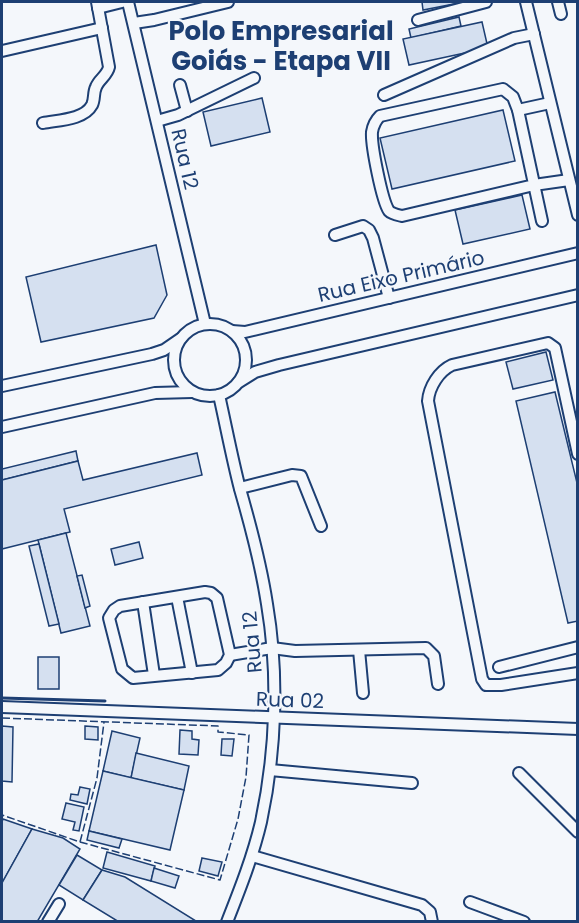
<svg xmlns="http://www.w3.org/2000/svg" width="579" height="923" viewBox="0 0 579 923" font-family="Poppins,sans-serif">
<rect width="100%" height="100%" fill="#f4f7fb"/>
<!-- building -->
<g fill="#d5e0f0" stroke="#1d3f73" stroke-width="1.5">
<path d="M422 2H464L423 10Z"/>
<path d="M459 17 461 26 411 38 409 29Z"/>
<path d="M482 22 488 48 409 65 403 39Z"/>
<path d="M262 98 270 132 211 146 203 112Z"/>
<path d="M503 110 515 161 392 189 380 138Z"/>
<path d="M522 195 530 229 463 244 455 210Z"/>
<path d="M156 245 167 295 154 318 41 342 26 277Z"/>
<path d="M546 352 553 380 513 389 506 362Z"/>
<path d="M555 392 578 487V621L568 623 516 401Z"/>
<path d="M76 451 78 461 2 480V469Z"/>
<path d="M197 453 202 475 64 509 70 532 2 549V480L78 461 83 480Z"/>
<path d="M66 533 90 626 61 633 38 540Z"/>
<path d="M139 542 143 558 115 565 111 549Z"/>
<path d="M39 544 59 624 49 626 29 546Z"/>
<path d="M82 575 90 606 85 608 77 576Z"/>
<rect x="38" y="657" width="21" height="32"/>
<path d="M2 726 13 727 12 782 2 781Z"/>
<path d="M85 726 98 727V740L85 739Z"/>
<path d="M180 730 192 731V739L199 740 198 755 179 754Z"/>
<path d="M112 731 140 738 131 778 103 771Z"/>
<path d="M222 739H234L232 756 221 755Z"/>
<path d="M136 753 189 766 184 790 131 778Z"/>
<path d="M103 771 184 790 170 850 89 831Z"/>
<path d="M80 787 90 789 87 804 70 800 71 794 78 795Z"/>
<path d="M66 803 84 807 79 831 73 830 75 822 62 819Z"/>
<path d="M3 819 32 829 2 883V822Z"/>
<path d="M32 829 63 838 80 849 37 922H2V883Z"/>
<path d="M89 831 122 839 119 848 87 840Z"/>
<path d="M107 852 155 866 151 881 103 868Z"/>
<path d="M77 855 102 870 83 900 59 885Z"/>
<path d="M202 858 222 862 218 876 199 871Z"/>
<path d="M154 868 179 876 175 888 151 881Z"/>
<path d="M102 870 125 877 196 921 119 922 83 900Z"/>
</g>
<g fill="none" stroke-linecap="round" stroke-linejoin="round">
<defs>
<g id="minor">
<path d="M128 2 205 324"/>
<path d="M526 2 578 215"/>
<path d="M558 2 561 14"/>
<path d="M98 8 122 2"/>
<path d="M418 20 486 2"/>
<path d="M134 23 154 20 228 2"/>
<path d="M2 51 102 28"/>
<path d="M180 85 187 111"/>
<path d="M384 95 514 38 534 34"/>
<path d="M518 110 550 103"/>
<path d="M157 121 178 115 254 78"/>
<path d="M43 123C58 120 84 120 92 105 95 99 93 93 96 87 99 79 107 76 109 67L97 2"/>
<path d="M542 221 518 110 513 97 503 89 380 116C376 120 373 126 372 132 371 145 382 201 389 211 392 214 398 215 402 216L534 185 569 180"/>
<path d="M335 235 363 226 369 230 373 238 389 298"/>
<circle cx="210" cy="360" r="36"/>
<path d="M232 331 245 332 578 253"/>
<path d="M239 382 255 372 279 365 578 295"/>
<path d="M2 386 152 354 164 350 180 339"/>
<path d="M219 395C226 426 232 458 240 489 251 527 261 565 267 604 279 675 276 752 261 822 253 856 240 889 227 922"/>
<path d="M2 427 155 393 192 392"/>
<path d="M578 454 555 348 548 343 452 365C439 371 429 387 428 401L482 679 486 685H501L578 673"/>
<path d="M240 488 292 475 301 476 321 526"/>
<path d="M205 592 211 593 217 598 230 655 226 663 218 670 133 678 122 669 109 618 114 610 120 606Z"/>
<path d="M177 597 192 673"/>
<path d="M143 602 154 675"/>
<path d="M359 650 363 693"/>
<path d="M230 655 272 648 295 651 426 648 434 656 438 684"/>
<path d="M499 667 578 647"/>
<path d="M2 707 578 729"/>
<path d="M270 770 412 783"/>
<path d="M519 773 578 832"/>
<path d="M252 856 422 905 430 912 432 922"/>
<path d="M470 902 524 922"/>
<path d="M48 922 59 904"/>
</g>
</defs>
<!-- minor casing -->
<use href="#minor" stroke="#1d3f73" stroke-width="14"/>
<!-- minor -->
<use href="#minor" stroke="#f4f7fb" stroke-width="10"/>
<!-- fence -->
<g stroke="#1d3f73" stroke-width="1.5" stroke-dasharray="8 3" stroke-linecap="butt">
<path d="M2 718 218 726V732L249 735 246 777 238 819 220 880 80 842 2 815"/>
<path d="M80 842 97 778 104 722"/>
</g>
<!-- wall -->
<path stroke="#1d3f73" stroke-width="3" d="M2 698 105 701"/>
</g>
<g text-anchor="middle" stroke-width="4.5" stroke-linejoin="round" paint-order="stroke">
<!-- street labels -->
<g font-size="20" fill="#1d3f73" stroke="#f4f7fb">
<text transform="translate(185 159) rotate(77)" y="7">Rua 12</text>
<text transform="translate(401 276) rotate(-13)" y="7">Rua Eixo Primário</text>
<text transform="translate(252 642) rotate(-95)" y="7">Rua 12</text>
<text transform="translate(290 700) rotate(2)" y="7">Rua 02</text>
</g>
<!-- district labels -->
<g font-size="26" font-weight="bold" fill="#1d3f73" stroke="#f4f7fb">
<text x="281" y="40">Polo Empresarial<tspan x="281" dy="30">Goiás - Etapa VII</tspan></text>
</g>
</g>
<!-- border -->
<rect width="579" height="923" fill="none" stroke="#1d3f73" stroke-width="6"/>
</svg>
